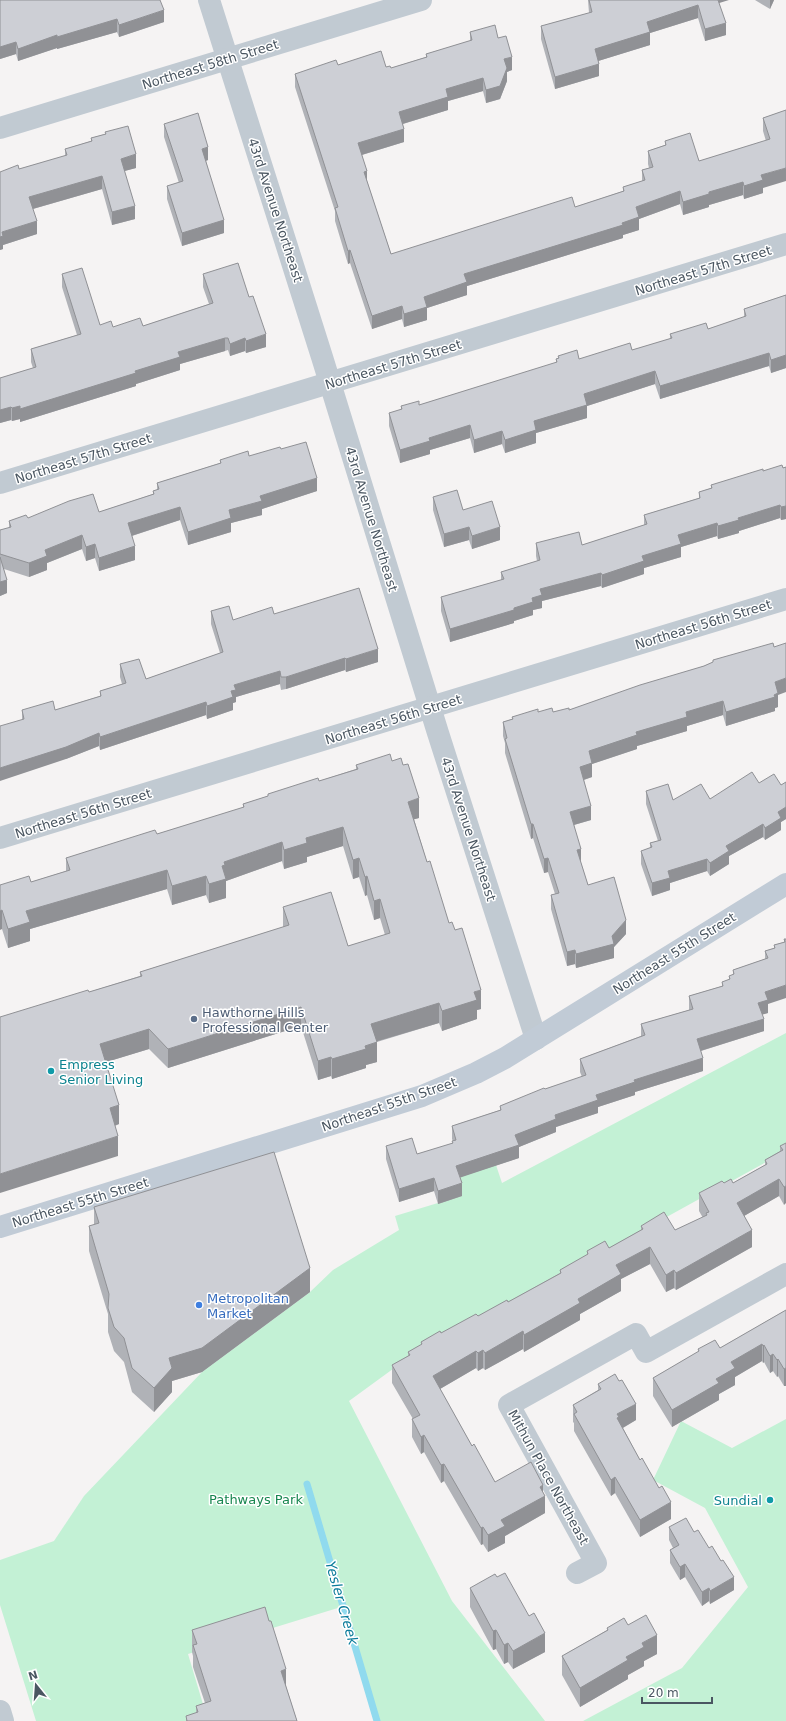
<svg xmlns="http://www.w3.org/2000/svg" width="786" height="1721" viewBox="0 0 786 1721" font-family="'DejaVu Sans',sans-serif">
<rect width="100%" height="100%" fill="#f5f3f3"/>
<!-- green -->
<g fill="#c3f1d5">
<path d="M786 1033V1151L397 1366 349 1401 452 1601 545 1721H377L341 1607 188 1654 208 1721H36L0 1605V1560L54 1541 84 1496 202 1372 310 1292 333 1270 399 1230 395 1216 461 1196 456 1178 496 1165 502 1183Z"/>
<path d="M786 1419V1721H583L682 1668 748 1587 705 1508 653 1480 681 1421 732 1448Z"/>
</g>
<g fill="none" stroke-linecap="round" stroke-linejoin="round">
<!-- stream -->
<path stroke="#90daee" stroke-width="7" d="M307 1484 377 1721"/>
<!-- minor -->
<g stroke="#c1cad2" stroke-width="22">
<path d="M209 0 322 357 438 733 536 1039"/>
<path d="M0 128 421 0"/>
<path d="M0 483 786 244"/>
<path d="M0 838 786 599"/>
<path d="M577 1573 596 1563 509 1405 636 1334 646 1352 786 1274"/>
</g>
<!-- tertiary -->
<path stroke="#c1cad2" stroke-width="22" d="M0 1711 3 1721"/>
<!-- secondary -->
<path stroke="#c1cbd6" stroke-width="22" d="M0 1227 422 1096 476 1073 505 1058 786 884"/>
</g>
<!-- wall -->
<g fill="#b0b2b7">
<path d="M0 0 164 22 119 37 117 32 57 49V48L18 61 16 54 0 59Z"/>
<path d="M588 0 719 3 726 35 705 41 698 18 650 33V45L598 61 599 76 555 89 541 39V26L589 13Z"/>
<path d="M755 0H774L770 9Z"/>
<path d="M470 32 498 38 512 70 507 72V81L500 99 486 103 483 91 448 101V110L403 124 404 142 362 155 367 181 391 254 575 207 623 191V187L642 181V170L649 168 648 164V151L665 145V141L699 161 766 141 763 131V118L786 110 763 188V193L744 199 743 195 709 205V207L683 215 680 204 639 219V230L623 235V238L467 286V295L427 308V320L404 327 402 319 372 329 350 263 348 264 335 221V211L295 87V74L338 65 391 68 426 57V54L470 41Z"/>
<path d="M164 124 208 160 206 161 224 233 182 246 167 199V186L179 183 164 137Z"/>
<path d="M105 132 136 168 124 171 135 219 112 225 102 189 33 209 37 234 3 245V249L0 250 19 169 65 156V149L91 141V138L105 134Z"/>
<path d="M62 274 100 325 113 327 143 326 209 304 203 287V274L266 347 246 353 245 351 230 356 228 350 225 351 180 364V370L136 384V386L20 422V419L12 421 11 420 0 423V378L33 368 31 362V349L77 335 62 287Z"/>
<path d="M786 295V368L771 373 769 366 660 399 655 384 587 406V418L536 433V443L505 453 502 444 474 453 470 438 430 450V454L400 463 389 426V413L401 410V406L419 405 556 363V359L558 358V356L579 359 632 350 670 339V334L708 329 744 317V309Z"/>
<path d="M281 449 317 491 262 509V515L231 523V532L188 545 180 520 132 536 135 560 99 571 95 558 86 561 82 549 47 563V570L29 577 4 569 7 593 0 596V530L9 528V521L28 518 99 512 153 494V491L157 490V483L220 463V460L249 456Z"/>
<path d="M786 467V519L781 520 780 518 739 531V533L718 539 717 536 681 547V557L644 568V574L602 588 601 586 542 601V608L533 610V615L514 621V623L450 642 441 611V597L501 580V572L537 561 536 556V543L582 545 644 525V515L699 498V492L711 488V485L763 471Z"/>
<path d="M433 497 463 510 500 540 472 549 469 540 444 547 433 510Z"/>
<path d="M211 611 233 620 274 614 378 662 346 672 345 670 286 689 281 690 280 684 236 697V702L233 703V710L207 719 206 715 100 750 99 746 66 759 22 720V710H55L100 696V691L122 684 120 677V664L146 679 220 653 211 624Z"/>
<path d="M713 660 778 695V707L775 708V711L726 726 723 715 687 726V731L637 746V749L592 764V777L584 780 591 820 574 825 581 863 588 885 626 934 614 947V958L576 968 575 964 567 966 551 909V895L555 894 548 872 544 873 533 838 531 839 505 753V743L503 736V722L512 719V717L538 712H553L569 710 704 666 713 662Z"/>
<path d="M392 761 419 818 414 819 427 862 449 923 481 1009 477 1010V1019L442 1031 439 1023 377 1042V1062L366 1065V1068L332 1079 331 1076 318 1080 301 1026 168 1068 149 1049 106 1062 119 1124 115 1126 118 1156 89 992 140 976V972L283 927V907L348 946 385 935 380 918 374 920 367 895 365 896 359 877 353 879 343 846 307 857V862L284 869 282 861 226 881V898L209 903 206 895 172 905 167 889 30 929V941L8 948 2 929 0 885 31 882 66 871V858L157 834 243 808V804L268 796V794L319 781 356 769V765Z"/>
<path d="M786 782V819L781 822V830L765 840 763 837 729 856V864L710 876 707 871 670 883V890L652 896 641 864V851L650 848V843L658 841 646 804V791L673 800 710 799 759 783 781 785Z"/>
<path d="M784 939H786L768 1004V1013L762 1014 764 1031 701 1051 703 1071 635 1092V1095L598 1107V1113L556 1127V1132L519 1147V1158L460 1177 462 1196 438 1204 434 1191 399 1202 386 1159V1146L417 1154 452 1144 453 1141 452 1139V1126L500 1110V1106L545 1089 582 1077 580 1072V1059L641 1036V1024L689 1010V996L722 986V982L729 980V976L733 975V970L765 959V951L774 948V945L784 942Z"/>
<path d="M786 1143 784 1205 779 1196 744 1216 752 1247 676 1290 674 1288 666 1292 650 1264 621 1279V1291L580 1314V1320L524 1352 523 1349 485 1370 483 1368 478 1371 476 1368 440 1389 472 1446 495 1482 543 1493 545 1513 505 1536V1543L488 1552 483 1544 481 1545 444 1481 441 1483 424 1452 421 1454 412 1437V1419H413L392 1383V1365L408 1356V1352L421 1345V1342L508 1302 560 1273V1270L587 1255V1251L609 1248 641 1230V1226L675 1230 703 1218 699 1211V1193L724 1183H733L765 1165V1160L780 1151V1146Z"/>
<path d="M94 1207 310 1292 202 1372 172 1381V1392L154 1412 132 1392 124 1362 114 1351 108 1332V1314L89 1251V1226L94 1225Z"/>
<path d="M786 1310 784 1386 778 1376 777 1377 773 1371 770 1373 764 1362 763 1363 762 1361 735 1377V1385L719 1394V1400L672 1427 653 1396V1378L698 1352V1349L720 1348Z"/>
<path d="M598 1384 636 1420 623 1428 671 1519 640 1537 615 1493 611 1496 574 1431V1423L573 1422V1405L598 1390Z"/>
<path d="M669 1527 694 1532 734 1590 710 1604 709 1601 702 1606 685 1577 680 1580 670 1563V1550L673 1548 669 1540Z"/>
<path d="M470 1588 545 1652 513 1669 508 1662 504 1664 496 1649 493 1650 470 1607Z"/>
<path d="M628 1625 657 1654 644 1661V1666L628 1675V1679L580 1707 562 1675V1656L607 1630V1628Z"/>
<path d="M192 1630 286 1686 297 1721H186V1716L196 1713V1706L205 1703 193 1667V1656L192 1652Z"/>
</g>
<!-- shaded-wall -->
<g fill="#909195">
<path d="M716 0H729L716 4Z"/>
<path d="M770 0H774L770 9Z"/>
<path d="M698 5V18L650 33V45L595 62V49L647 22Z"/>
<path d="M164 10V22L119 37V25Z"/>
<path d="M117 19V32L57 49V37Z"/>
<path d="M726 23V35L705 41V29Z"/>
<path d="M57 35V48L18 61V49Z"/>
<path d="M16 42V54L0 59V47Z"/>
<path d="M512 57V70L507 72V81L500 99 486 103V90L504 59Z"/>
<path d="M599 64V76L555 89V77Z"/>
<path d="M483 78V91L448 101V110L399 125V112L446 89Z"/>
<path d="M404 129V142L358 156V143Z"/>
<path d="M208 147V160L202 162V149Z"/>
<path d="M136 154V168L121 172V159Z"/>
<path d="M786 168V181L763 188V193L744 199V186L761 175Z"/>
<path d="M367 171V184L364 172Z"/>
<path d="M102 176V189L29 210V197Z"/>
<path d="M743 182V195L709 205V207L683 215V202L709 192Z"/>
<path d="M680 191V204L639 219V230L623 235V238L467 286V295L427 308V320L404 327V314L424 297 464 274 622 223 636 207Z"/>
<path d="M135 206V219L112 225V212Z"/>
<path d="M224 220V233L182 246V233Z"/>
<path d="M37 221V234L3 245V249L0 250V237L2 232Z"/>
<path d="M350 250V263L348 264V251Z"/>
<path d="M402 306V319L372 329V316Z"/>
<path d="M266 334V347L246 353V341Z"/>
<path d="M225 338V351L180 364V370L136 384V386L20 422V409L135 371 178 352Z"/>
<path d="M245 338V351L230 356V344Z"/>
<path d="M769 353V366L660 399V386Z"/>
<path d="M786 355V368L771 373V360Z"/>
<path d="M655 371V384L587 406V418L536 433V443L505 453V440L534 421 584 394Z"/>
<path d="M20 406V419L12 421V408Z"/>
<path d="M11 407V420L0 423V410Z"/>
<path d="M470 425V438L430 450V454L400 463V450L429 438Z"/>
<path d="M502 431V444L474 453V440Z"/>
<path d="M317 478V491L262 509V515L231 523V532L188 545V532L229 510 260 496Z"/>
<path d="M780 505V518L739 531V533L718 539V526L738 518Z"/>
<path d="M786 506V519L781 520V507Z"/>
<path d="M180 507V520L128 537V523Z"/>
<path d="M717 523V536L681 547V557L644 568V574L602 588V575L642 556 678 535Z"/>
<path d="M469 527V540L444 547V534Z"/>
<path d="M500 527V540L472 549V536Z"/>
<path d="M82 535V549L47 563V570L29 577V563L45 550Z"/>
<path d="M95 544V558L86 561V547Z"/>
<path d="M135 546V560L99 571V558Z"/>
<path d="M601 573V586L542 601V608L533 610V615L514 621V623L450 642V629L514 608 532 598 540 589Z"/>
<path d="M7 580V593L0 596V582Z"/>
<path d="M378 649V662L346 672V659Z"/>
<path d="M345 658V670L286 689V677Z"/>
<path d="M280 671V684L236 697V702L233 703V710L207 719V706L231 691 234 685Z"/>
<path d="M786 678V692L778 695V707L775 708V711L726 726V712L775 682Z"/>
<path d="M723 701V715L687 726V731L637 746V749L592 764V777L580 781V767L589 751 686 712Z"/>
<path d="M206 702V715L100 750V737Z"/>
<path d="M99 733V746L66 759 0 781V768Z"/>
<path d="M419 798V818L408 821V802Z"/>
<path d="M591 806V820L570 826V812Z"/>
<path d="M786 807V819L781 822V830L765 840V828L778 812Z"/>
<path d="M531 824H533V838L531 839Z"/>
<path d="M763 824V837L729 856V864L710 876V863L726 846Z"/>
<path d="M343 827V846L307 857V862L284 869V850L306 838Z"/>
<path d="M282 842V861L226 881V898L209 903V884L222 866 224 862Z"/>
<path d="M581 849V863L577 850Z"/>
<path d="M359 858V877L353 879V860Z"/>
<path d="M548 858V872L544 873V859Z"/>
<path d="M707 859V871L670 883V890L652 896V883L668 871Z"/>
<path d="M167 870V889L30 929V941L8 948V929L26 911Z"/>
<path d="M206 876V895L172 905V886Z"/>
<path d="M367 876V895L365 896V877Z"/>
<path d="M380 899V918L374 920V901Z"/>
<path d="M2 910V929L0 930V911Z"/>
<path d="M626 920V934L614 947V958L576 968V954L612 936Z"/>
<path d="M575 950V964L567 966V952Z"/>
<path d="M786 985V998L768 1004V1013L758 1016V1003L765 992Z"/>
<path d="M481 990V1009L477 1010V1019L442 1031V1011L474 992Z"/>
<path d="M439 1003V1023L371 1043V1024Z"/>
<path d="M301 1007V1026L168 1068V1049Z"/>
<path d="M764 1019V1031L697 1052V1039Z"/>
<path d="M149 1029V1049L100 1064V1044Z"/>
<path d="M377 1042V1062L366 1065V1068L332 1079V1059L365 1046Z"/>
<path d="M331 1057V1076L318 1080V1061Z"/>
<path d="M703 1058V1071L635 1092V1095L598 1107V1113L556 1127V1132L519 1147V1158L456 1179V1166L515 1135 596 1095 634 1080Z"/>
<path d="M119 1105V1124L110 1127V1108Z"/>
<path d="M118 1136V1156L0 1193V1174Z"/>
<path d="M434 1178V1191L399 1202V1189Z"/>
<path d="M779 1179V1196L737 1220V1203Z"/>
<path d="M462 1183V1196L438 1204V1191Z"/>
<path d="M786 1186V1203L784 1205V1187Z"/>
<path d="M752 1230V1247L676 1290V1273Z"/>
<path d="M650 1247V1264L621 1279V1291L580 1314V1320L524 1352V1335L578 1299 616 1265Z"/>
<path d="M310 1268V1292L202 1372 172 1381V1392L154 1412V1388L169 1358Z"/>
<path d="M674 1270V1288L666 1292V1275Z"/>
<path d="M523 1331V1349L485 1370V1353Z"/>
<path d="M762 1344V1361L735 1377V1385L719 1394V1400L672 1427V1410L716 1379 731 1362Z"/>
<path d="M764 1345V1362L763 1363V1346Z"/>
<path d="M483 1350V1368L478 1371V1353Z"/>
<path d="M476 1351V1368L433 1393V1376Z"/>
<path d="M773 1354V1371L770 1373V1356Z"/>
<path d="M778 1359V1376L777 1377V1360Z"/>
<path d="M786 1368V1386H784V1369Z"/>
<path d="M636 1404V1420L619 1430 617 1434V1414Z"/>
<path d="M424 1435V1452L421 1454V1437Z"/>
<path d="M444 1464V1481L441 1483V1465Z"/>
<path d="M615 1477V1493L611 1496V1480Z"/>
<path d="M543 1485V1497L545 1496V1513L505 1536V1543L488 1552V1535L501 1520 540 1487Z"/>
<path d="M671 1502V1519L640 1537V1520Z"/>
<path d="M483 1527V1544L481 1545V1528Z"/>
<path d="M685 1564V1577L680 1580V1567Z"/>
<path d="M734 1577V1590L710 1604V1591Z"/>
<path d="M709 1588V1601L702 1606V1592Z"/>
<path d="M496 1630V1649L493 1650V1631Z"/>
<path d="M545 1633V1652L513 1669V1651Z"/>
<path d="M657 1635V1654L644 1661V1666L628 1675V1679L580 1707V1688L626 1657 642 1643Z"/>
<path d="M508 1643V1662L504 1664V1645Z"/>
<path d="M286 1669V1691L281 1671Z"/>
</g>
<!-- building -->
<g fill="#cdcfd5" stroke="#909195">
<path d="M0 0H160L164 10 119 25 117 19 57 37V35L18 49 16 42 0 47Z"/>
<path d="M589 0H718L726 23 705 29 698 5 647 22 650 32 595 49 599 64 555 77 541 26 592 12Z"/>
<path d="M495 25 498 38 506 36 512 57 504 59 507 68 500 86 486 90 483 78 446 89 448 97 399 112 404 129 358 143 367 171 364 172 391 254 572 197 575 207 624 191 623 187 645 180 642 170 653 167 648 151 666 145 665 141 690 133 699 161 770 139 763 118 786 110V168L761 175 763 180 744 186 743 182 709 192V194L683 202 680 191 636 207 639 217 622 223 623 225 464 274 467 282 424 297 427 307 404 314 402 306 372 316 350 250 348 251 335 208 338 207 295 74 336 60 338 65 381 51 386 67 390 66 391 68 427 57 426 54 472 40 470 32Z"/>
<path d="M198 113 208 147 202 149 224 220 182 233 167 186 183 181 164 124Z"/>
<path d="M128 126 136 154 121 159 135 206 112 212 102 176 29 197 37 221 2 232 3 236 0 237V172L18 165 19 169 67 155 65 149 92 141 91 138 106 134 105 132Z"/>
<path d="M238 263 249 297 253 296 266 334 246 341 245 338 230 344 228 338H225L178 352 180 357 135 371 136 373 20 409V406L12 408 11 407 0 410V378L36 367 31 349 81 334 62 274 82 268 100 325 111 321 113 327 140 318 143 326 213 303 203 274Z"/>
<path d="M786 295V355L771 360 769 353 660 386 655 371 584 394 587 405 534 421 536 430 505 440 502 431 474 440 470 425 429 438 430 441 400 450 389 413 402 409 401 406 419 401V405L557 362 556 359 559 358 558 356 577 350 579 359 630 343 632 350 672 338 670 334 706 323 708 329 746 316 744 309Z"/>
<path d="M306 442 317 478 260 496 262 501 229 510 231 518 188 532 180 507 128 523 135 546 99 558 95 544 86 547 82 535 45 550 47 556 29 563 0 554V530L11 527 9 521 26 515 28 518 69 501 93 494 99 512 154 494 153 491 159 489 157 483 221 463 220 460 248 451 249 456 280 447 281 449Z"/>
<path d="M782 465 783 468 786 467V506L781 507 780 505 738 518 739 520 718 526 717 523 678 535 681 544 642 556 644 561 602 575 601 573 540 589 542 595 532 598 533 602 514 608V610L450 629 441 597 504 579 501 572 540 560 536 543 579 532 582 545 647 524 644 515 700 498 699 492 712 488 711 485 763 469V471Z"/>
<path d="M457 490 463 510 492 501 500 527 472 536 469 527 444 534 433 497Z"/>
<path d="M0 557 7 580 0 582Z"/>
<path d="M359 588 378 649 346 659 345 658 286 677H281L280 671 234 685 236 690 231 691 233 697 207 706 206 702 100 737 99 733 66 747 0 768V726L24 719 22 710 53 701 55 710 101 696 100 691 126 683 120 664 139 659 146 679 223 652 211 611 229 606 233 620 272 607 274 614Z"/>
<path d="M773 643 774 647 786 643V678L775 682 778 693 774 695 775 697 726 712 723 701 686 712 687 717 636 732 637 735 589 751 592 763 580 767 591 806 570 812 581 849 577 850 588 885 614 877 626 920 612 936 614 944 576 954 575 950 567 952 551 895 559 893 548 858 544 859 533 824H531L505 739 507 738 503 722 513 719 512 717 538 709V712L552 708 553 712 569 708V710L640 685 704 666 713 662V660Z"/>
<path d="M390 754 392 761 401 758 403 765 408 764 419 798 408 802 427 862 430 861 449 923 452 922 455 930 462 928 481 990 474 992 477 1000 442 1011 439 1003 371 1024 377 1042 365 1046 366 1049 332 1059 331 1057 318 1061 301 1007 168 1049 149 1029 100 1044 119 1105 110 1108 118 1136 0 1174V1017L88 990 89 992 142 976 140 972 289 925 283 907 331 892 348 946 390 933 380 899 374 901 367 876 365 877 359 858 353 860 343 827 306 838 307 843 284 850 282 842 224 862 225 865 222 866 226 879 209 884 206 876 172 886 167 870 26 911 30 922 8 929 2 910 0 911V885L29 876 31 882 70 870 66 858 155 830 157 834 244 807 243 804 268 796V794L318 778 319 781 358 769 356 765Z"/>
<path d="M752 772 759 783 774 774 781 785 786 782V807L778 812 781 818 765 828 763 824 726 846 729 851 710 863 707 859 668 871 670 878 652 883 641 851 652 847 650 843 661 840 646 791 668 784 673 800 701 784 710 799Z"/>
<path d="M784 939H786V985L765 992 768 1000 758 1003 764 1019 697 1039 703 1058 634 1080 635 1082 596 1095 598 1100 555 1115 556 1119 515 1135 519 1145 456 1166 462 1183 438 1191 434 1178 399 1189 386 1146 412 1138 417 1154 453 1143 452 1141 456 1140 452 1126 501 1110 500 1106 544 1088 545 1089 586 1075 580 1059 645 1035 641 1024 693 1009 689 996 723 986 722 982 730 979 729 976 734 974 733 970 768 958 765 951 775 948 774 945 785 942Z"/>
<path d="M786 1143V1186L784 1187 779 1179 737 1203 752 1230 676 1273 674 1270 666 1275 650 1247 616 1265 621 1274 578 1299 580 1303 524 1335 523 1331 485 1353 483 1350 478 1353 476 1351 433 1376 472 1446 474 1444 495 1482 531 1462 543 1485 540 1487 545 1496 501 1520 505 1526 488 1535 483 1527 481 1528 444 1464 441 1465 424 1435 421 1437 412 1419 420 1415 392 1365 410 1355 408 1352 422 1344 421 1342 440 1331 441 1333 476 1314 478 1316 507 1300 508 1302 561 1273 560 1270 588 1254 587 1251 605 1241 609 1248 643 1229 641 1226 664 1212 675 1230 707 1215 706 1213 709 1212 699 1193 722 1181 724 1183 731 1179 733 1183 767 1164 765 1160 783 1150 780 1146Z"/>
<path d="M274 1152 310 1268 202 1348 169 1358 172 1368 154 1388 132 1368 124 1338 114 1327 108 1308 109 1294 89 1226 99 1223 94 1207Z"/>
<path d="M786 1310V1368L784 1369 778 1359 777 1360 773 1354 770 1356 764 1345 763 1346 762 1344 731 1362 735 1368 716 1379 719 1383 672 1410 653 1378 699 1351 698 1349 715 1340 720 1348Z"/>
<path d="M615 1374 619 1381 622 1380 636 1404 617 1414 619 1417 617 1418 640 1460 642 1458 659 1488 662 1486 671 1502 640 1520 615 1477 611 1480 574 1414 577 1412 573 1405 601 1389 598 1384Z"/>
<path d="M686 1518 694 1532 698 1530 709 1548 712 1546 721 1561 723 1560 734 1577 710 1591 709 1588 702 1592 685 1564 680 1567 670 1550 679 1545 669 1527Z"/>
<path d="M505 1573 529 1616 534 1613 545 1633 513 1651 508 1643 504 1645 496 1630 493 1631 470 1588 495 1574 497 1577Z"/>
<path d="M265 1607 269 1621H271L286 1669 281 1671 297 1721H187L186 1716 198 1712 196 1706 211 1701 193 1645 197 1644 192 1630Z"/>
<path d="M646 1615 657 1635 642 1643 644 1647 626 1657 628 1660 580 1688 562 1656 608 1630 607 1628 624 1618 628 1625Z"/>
</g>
<!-- markers -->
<circle fill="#5c6f8a" stroke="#fff" stroke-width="1.5" cx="194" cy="1019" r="4"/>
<g fill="#0f9aa8" stroke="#fff" stroke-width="1.5">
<circle cx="51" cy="1071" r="4"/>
<circle cx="770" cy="1500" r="4"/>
</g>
<circle fill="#3f7fe0" stroke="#fff" stroke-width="1.5" cx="199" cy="1305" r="4"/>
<g text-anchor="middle" stroke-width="3" stroke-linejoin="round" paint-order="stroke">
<!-- street labels -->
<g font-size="13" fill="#4a5661" stroke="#fff">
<text transform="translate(210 64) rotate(-17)" y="5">Northeast 58th Street</text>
<text transform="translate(276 210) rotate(72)" y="5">43rd Avenue Northeast</text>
<text transform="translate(703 270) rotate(-17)" y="5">Northeast 57th Street</text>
<text transform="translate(393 364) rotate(-17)" y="5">Northeast 57th Street</text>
<text transform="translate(83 458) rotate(-17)" y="5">Northeast 57th Street</text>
<text transform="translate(372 519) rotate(73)" y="5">43rd Avenue Northeast</text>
<text transform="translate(703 624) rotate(-17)" y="5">Northeast 56th Street</text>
<text transform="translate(393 719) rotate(-17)" y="5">Northeast 56th Street</text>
<text transform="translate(83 813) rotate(-17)" y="5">Northeast 56th Street</text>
<text transform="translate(469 829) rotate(72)" y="5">43rd Avenue Northeast</text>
<text transform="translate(674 953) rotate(-32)" y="5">Northeast 55th Street</text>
<text transform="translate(389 1104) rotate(-19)" y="5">Northeast 55th Street</text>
<text transform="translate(80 1202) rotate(-17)" y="5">Northeast 55th Street</text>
<text transform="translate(549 1477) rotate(61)" y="5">Mithun Place Northeast</text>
</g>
<!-- service labels -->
<g font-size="13" fill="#4e5e75" stroke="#fff" text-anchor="start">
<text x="202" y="1017">Hawthorne Hills<tspan x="202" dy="15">Professional Center</tspan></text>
</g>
<!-- culture labels -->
<g font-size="13" fill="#0d838f" stroke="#fff" text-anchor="start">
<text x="59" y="1069">Empress<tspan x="59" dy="15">Senior Living</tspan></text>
<text x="762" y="1505" text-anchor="end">Sundial</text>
</g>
<!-- shop labels -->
<g font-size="13" fill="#366cbe" stroke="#fff" text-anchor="start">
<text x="207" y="1303">Metropolitan<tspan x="207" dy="15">Market</tspan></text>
</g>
<!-- park labels -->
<g font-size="13" fill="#17864f" stroke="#fff">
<text x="256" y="1504">Pathways Park</text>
</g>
<!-- water labels -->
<g font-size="14" font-style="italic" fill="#0c7c9b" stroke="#fff">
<text transform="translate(342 1603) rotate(74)" y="5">Yesler Creek</text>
</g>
</g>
<!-- north arrow -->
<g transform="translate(36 1685) rotate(343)" stroke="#ffffff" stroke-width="3" paint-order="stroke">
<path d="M0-3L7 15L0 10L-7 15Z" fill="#4a5661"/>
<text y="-6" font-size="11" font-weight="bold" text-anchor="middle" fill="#4a5661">N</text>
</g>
<!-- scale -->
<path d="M642 1697v6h70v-6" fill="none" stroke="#4a5661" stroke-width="2"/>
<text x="648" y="1697" font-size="12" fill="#4a5661" stroke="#ffffff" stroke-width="3" paint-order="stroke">20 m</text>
</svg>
